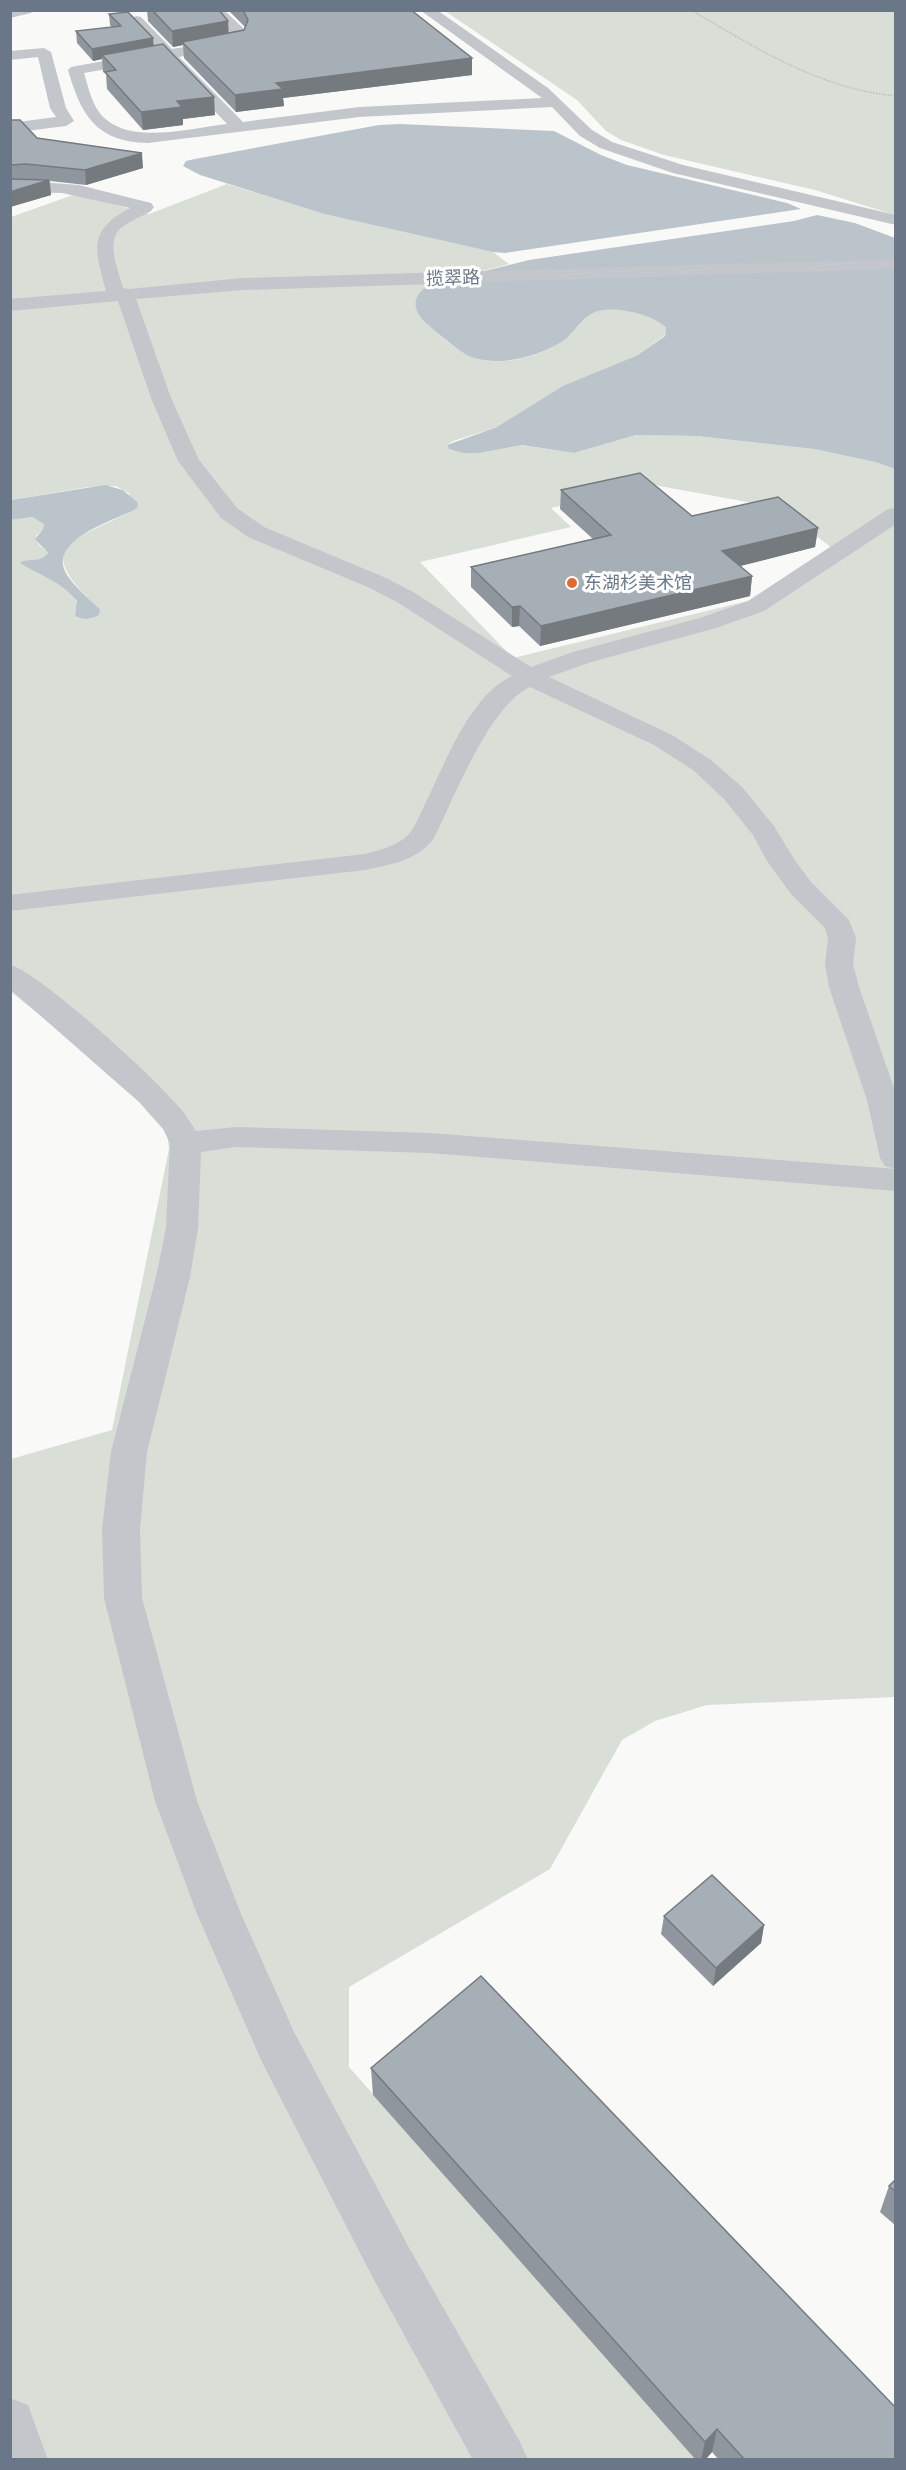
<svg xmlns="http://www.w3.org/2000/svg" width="906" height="2470" viewBox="0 0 906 2470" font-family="Karla,'Noto Sans SC',sans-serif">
<rect width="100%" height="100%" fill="#f9f9f7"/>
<!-- green -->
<g fill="#d9ded7" fill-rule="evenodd">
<path d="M445 11H895V215L815 190 664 155 621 140 606 131 577 100Z"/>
<path d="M227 184 324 214 493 252 509 264 431 284 428 325C441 336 456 351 473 357 501 368 542 356 565 339 575 331 582 320 592 313 610 303 654 313 666 328L665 335 636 356 497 427 453 441 447 445 449 449 479 453 521 445 574 453 636 435 697 436 814 449 875 462 895 469V1697L707 1705 655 1721 622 1740 550 1869 349 1987V2067L696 2459H11V1459L112 1430 169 1149 167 1133 135 1090 11 992 10 520 32 517 44 524 43 529 36 536 39 545 48 553 43 559 36 561 35 571C51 578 71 587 78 605L75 613 77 618 91 619 100 609C30 546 71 542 132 511L129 493 116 486 88 487 11 500V217L76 194 149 214ZM654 485 780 508 832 548 756 599 513 658 420 562 571 527 551 508Z"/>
</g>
<!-- water -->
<g fill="#bbc4ca">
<path d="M400 124 554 131 601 155 627 165 787 203 801 209 505 253 493 252 324 214 200 175 183 166 186 161 195 159 379 125Z"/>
<path d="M817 215 855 223 895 238V469L875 462 814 449 697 436 636 435 574 453 522 445 479 453H464L449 449 447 445 497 427 563 386 636 356 665 336 666 328C654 314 610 304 593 313 581 319 574 333 563 341 538 357 500 367 471 357 460 352 450 343 441 336 433 329 423 322 418 313 411 300 420 290 431 284L529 260 794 221Z"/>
<path d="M105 485 123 490 138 503 137 508 132 511C110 522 46 541 67 575 76 588 89 599 100 609L99 615C92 619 83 621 75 616L77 601C61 581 41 576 20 563 29 557 40 564 48 553L35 539 43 529 44 524 32 517 11 520V500Z"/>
</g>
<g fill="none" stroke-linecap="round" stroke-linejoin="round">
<!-- path -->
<path stroke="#bbbdc1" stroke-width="1.5" stroke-dasharray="1.5 1.5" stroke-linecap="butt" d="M691 10C756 48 820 89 896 96"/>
<!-- minor -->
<g fill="#c3c6cb" fill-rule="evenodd">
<path d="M10 10H33L31 13 10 18Z"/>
<path d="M208 10H224L243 28 247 37 243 45 238 46 179 57 243 122 359 107 542 98 420 10H437L548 88 592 130 612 142 683 165 896 215V225L673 173 600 148 580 136 552 107 359 117 148 143C96 142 81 115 68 70L71 67 158 51 129 20 136 16 141 17 172 49 232 39 231 33ZM165 59 227 124C190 128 125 147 99 112 91 101 88 86 84 73Z"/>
<path d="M44 48 51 52 66 108 74 121 66 126 10 133V123L56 117 50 108 38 57 10 60V51Z"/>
<path d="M28 181 79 185 151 203 154 207 151 211C141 217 126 222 118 231 107 246 119 272 123 288L129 289 243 278 896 259V269L243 290 136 299 171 398 199 460 237 508 264 527 386 578 413 592 531 667 573 652 700 618 748 601 888 509 896 508V524L764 611 716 628 591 662 549 677 672 735 711 760 742 787 774 826 794 859 811 882 849 920 856 938 853 964 859 987 896 1094V1169L885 1166 880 1158 867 1100 829 987 825 964 828 938 825 928 791 894 767 861 753 835 724 799 693 770 654 745 530 687C489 706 455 796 434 838 419 860 389 865 365 870L10 911V895L365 854C380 850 396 846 407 836 415 829 420 814 425 804 445 764 469 696 512 676L397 602 370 588 248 537 221 518 178 461 151 398 118 301 10 311V299L106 291C95 250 87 231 130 208L62 193 10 192V182Z"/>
<path d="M10 965C39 972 155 1078 177 1105 185 1113 190 1122 196 1131L236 1127 430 1133 896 1169V1191L430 1153 236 1147 201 1152 198 1228 190 1277 147 1452 140 1529 142 1598 197 1801 241 1914 294 2032 408 2246 520 2442 528 2460H473L374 2280 262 2062 197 1914 155 1801 104 1598 102 1529 111 1452 156 1277 166 1228 170 1143 163 1129 139 1102 10 989Z"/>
<path d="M10 2398 28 2405 48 2460H10Z"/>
</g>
</g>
<!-- wall -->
<g fill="#90969d" fill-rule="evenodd">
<path d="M147 10H219L229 33 244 30 245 27 228 10H411L472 58V75L283 98 284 106 236 112 184 58 183 45 173 47 148 21Z"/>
<path d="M109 14 153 46 215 115 183 119V125L143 130 107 89 106 74 103 72 102 59 93 61 77 43 76 31 112 27 110 25Z"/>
<path d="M10 120 37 138 143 168 86 185 50 181 51 195 10 207ZM28 179 42 180H14Z"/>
<path d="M561 490 692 516 818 528 815 547 740 566 752 576 750 596 540 646 519 626 512 627 471 587V567L593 539 560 509Z"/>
<path d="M664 1916 764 1925 761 1943 713 1986 661 1934Z"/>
<path d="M371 2068 896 2460H719L712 2452 705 2460H696L373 2095Z"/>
<path d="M896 2179V2226L880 2212 889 2186Z"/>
</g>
<!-- shaded-wall -->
<g fill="#757a7f">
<path d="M228 21 229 37 182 42 183 45 173 47 172 31Z"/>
<path d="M153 38 154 50 102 55V59L93 61 92 49Z"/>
<path d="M472 58V75L283 98 284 106 236 112 235 95 276 83Z"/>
<path d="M214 97 215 115 183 119V125L143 130 141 112 177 101Z"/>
<path d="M142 153 143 168 86 185 85 170Z"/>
<path d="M49 180 51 195 10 207V192Z"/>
<path d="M818 528 815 547 720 571 722 551Z"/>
<path d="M752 576 750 596 540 646 541 626Z"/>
<path d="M520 606 519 626 512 627V607Z"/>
<path d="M764 1925 761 1943 713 1986 716 1968Z"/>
<path d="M717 2429 712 2452 705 2460H701L705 2442Z"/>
</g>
<!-- building -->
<g fill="#a7afb6" stroke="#757a7f" stroke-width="1.5">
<path d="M152 10H219L228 21 172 31Z"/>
<path d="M243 10H411L472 58 276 83 283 89 235 95 182 42 244 30 248 20Z"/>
<path d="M128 12 153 38 92 49 76 31 121 26 109 14Z"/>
<path d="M163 44 214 97 177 101 182 107 141 112 105 72 116 70 102 55Z"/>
<path d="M10 120H20L37 138 142 153 85 170 26 164 10 165Z"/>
<path d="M10 179 49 180 10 192Z"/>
<path d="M640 473 692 516 778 497 818 528 722 551 752 576 541 626 520 606 512 607 471 567 611 535 561 490Z"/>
<path d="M712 1875 764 1925 716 1968 664 1916Z"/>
<path d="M481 1976 896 2408V2460H745L717 2429 705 2442 371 2068Z"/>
<path d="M896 2179V2192L889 2186Z"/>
</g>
<!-- markers -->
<circle fill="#e06c31" stroke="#fff" stroke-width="2" cx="572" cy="583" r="6"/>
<g text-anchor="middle" stroke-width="6" stroke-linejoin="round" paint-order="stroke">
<!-- far-street labels -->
<g font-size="18" fill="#697788" stroke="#fff">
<text transform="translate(453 278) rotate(-2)" y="6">揽翠路</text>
</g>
<!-- far-poi labels -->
<g font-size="18" fill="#697788" stroke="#fff" text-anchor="start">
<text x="584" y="589">东湖杉美术馆</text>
</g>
</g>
<!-- border -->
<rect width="906" height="2470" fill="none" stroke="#697788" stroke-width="24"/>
</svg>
